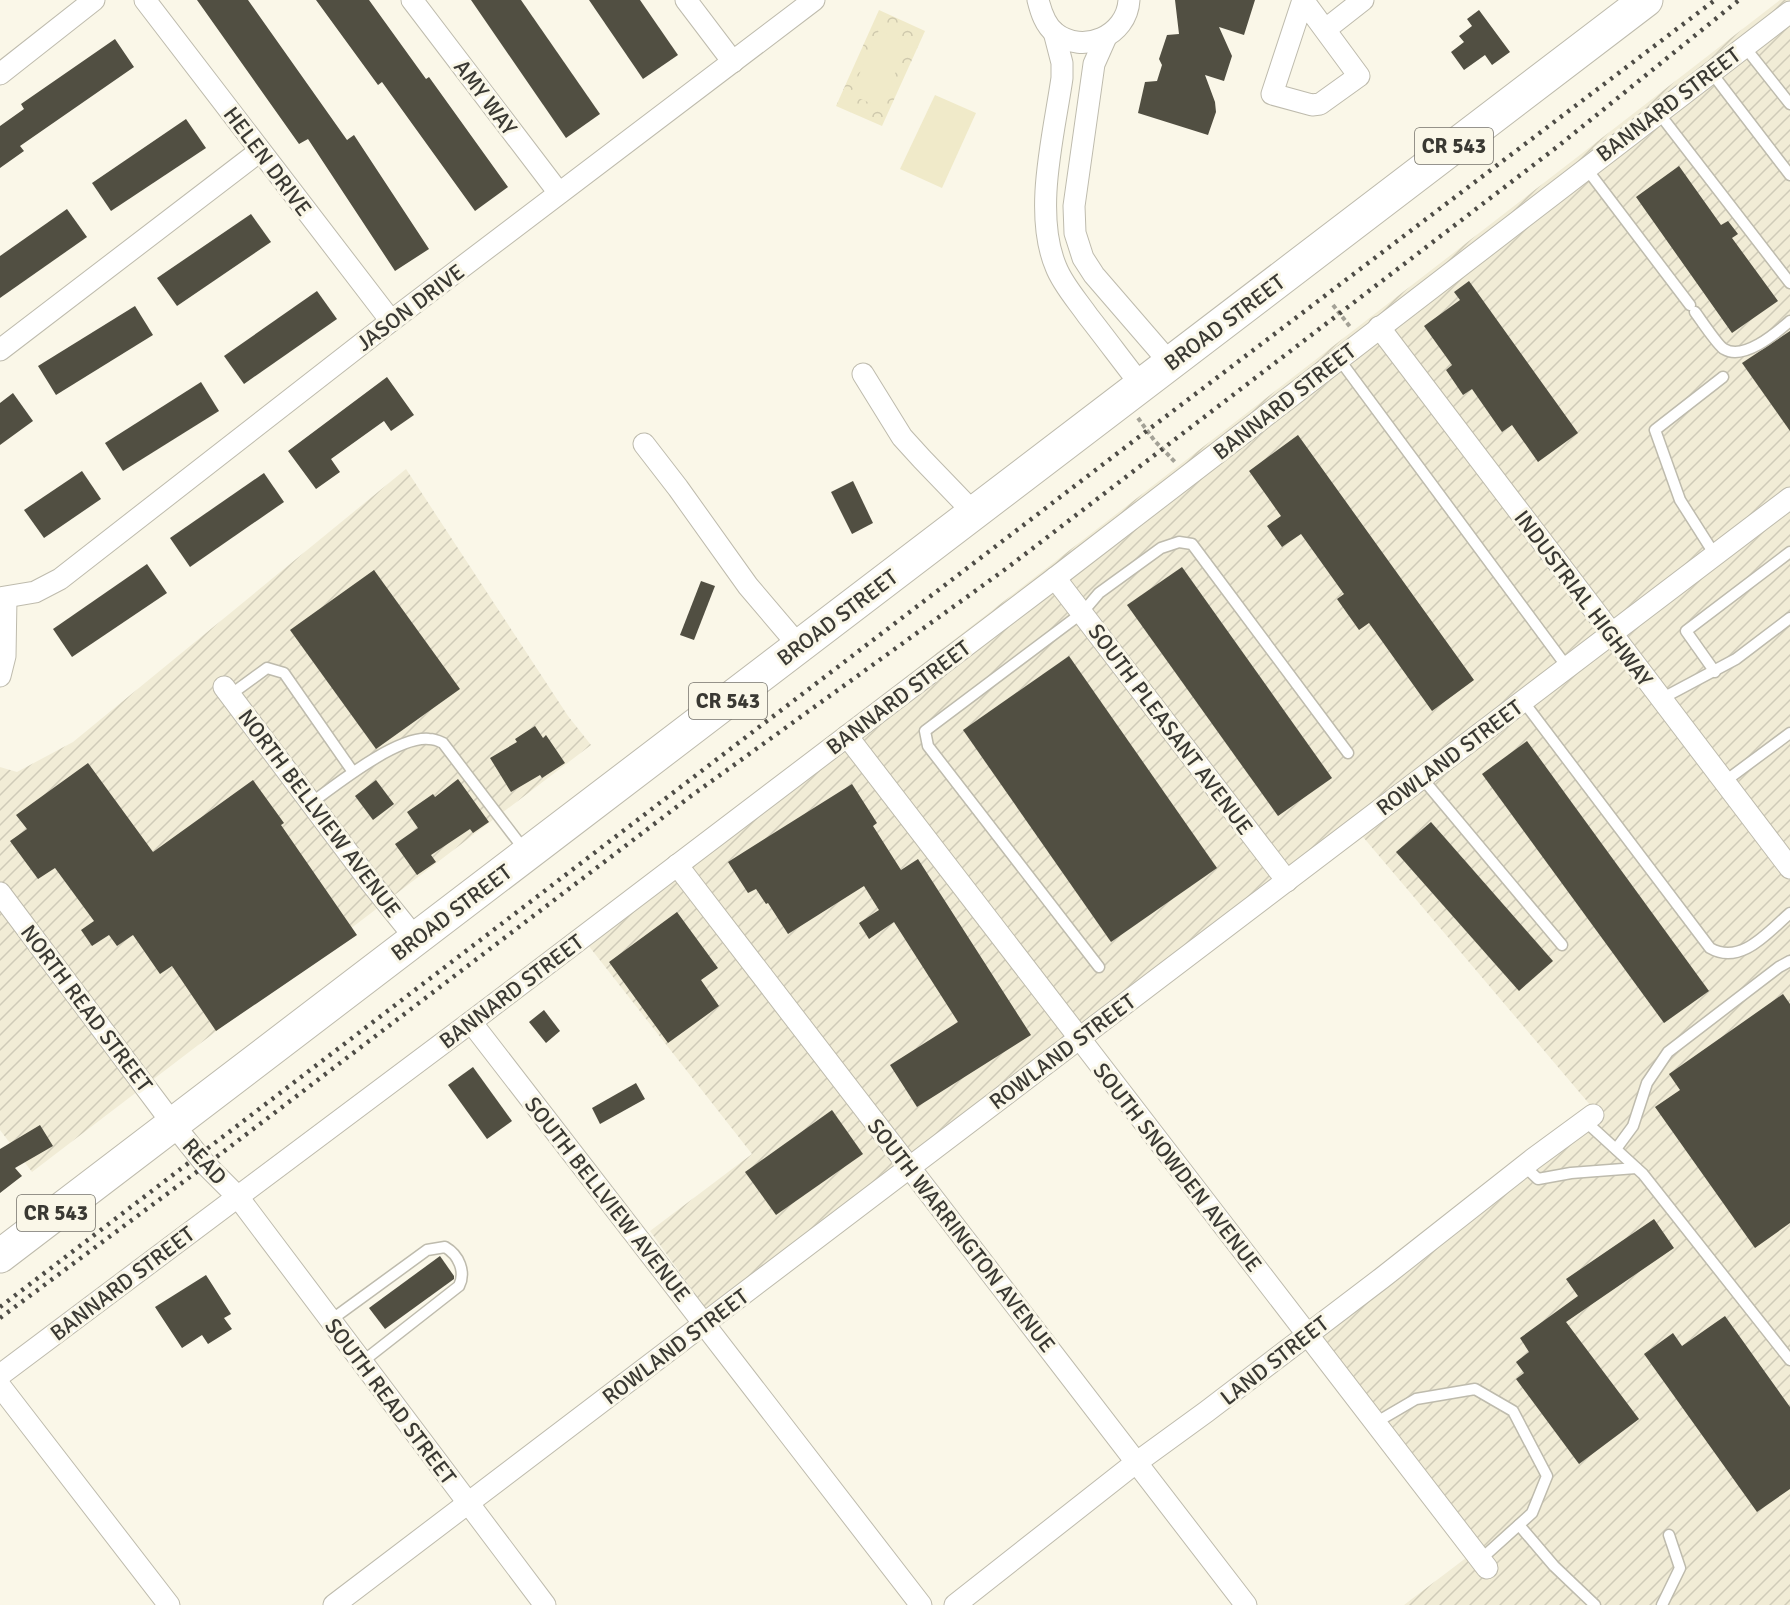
<svg xmlns="http://www.w3.org/2000/svg" width="1790" height="1605" viewBox="0 0 1790 1605" font-family="Signika,sans-serif">
<defs>
<pattern id="industrial-furrows" width="10" height="10" patternUnits="userSpaceOnUse" patternTransform="scale(1.5)"><rect width="10" height="10" fill="#f1ecd6"/><path d="M-1 1l2-2M0 10L10 0M9 11l2-2" fill="none" stroke="#cfcbb8"/></pattern>
<pattern id="park-crowns" width="20" height="18" patternUnits="userSpaceOnUse" patternTransform="scale(1.5)"><rect width="20" height="18" fill="#f0eac9"/><path d="M2 6a3 3 0 1 1 6 0M12 15a3 3 0 1 1 6 0" fill="none" stroke="#cfc9ad"/></pattern>
</defs>
<rect width="100%" height="100%" fill="#faf7e8"/>
<!-- industrial -->
<g fill="url(#industrial-furrows)">
<path d="M1780 0H1790V1605H1404L1483 1545 1311 1326 1591 1106 1352 824 711 1316 650 1231 752 1154 588 945 810 775 902 680Z"/>
<path d="M406 469 568 716 591 745 32 1172 0 1130V767L17 772 73 742Z"/>
</g>
<!-- park -->
<path fill="url(#park-crowns)" d="M879 10 925 31 882 126 836 106Z"/>
<!-- garden -->
<g fill="#f0eac9">
<path d="M879 30 908 43 881 107 850 95Z"/>
<path d="M935 95 976 113 942 188 900 169Z"/>
</g>
<!-- building -->
<g fill="#514f42">
<path d="M197 0H248L347 140 354 135 429 249 395 271 308 139 299 144Z"/>
<path d="M316 0H369L426 79 429 77 508 187 475 211 382 82 378 85Z"/>
<path d="M471 0H521L600 114 566 138Z"/>
<path d="M589 0H640L678 55 643 79Z"/>
<path d="M1175 0H1255L1244 35 1219 27 1232 56 1224 81 1205 75 1215 102 1216 112 1208 135 1138 113 1145 82 1157 81 1162 65 1159 59 1167 35 1179 34Z"/>
<path d="M1479 10 1510 52 1492 65 1485 55 1464 70 1451 52 1464 42 1459 36 1472 26 1467 19Z"/>
<path d="M115 39 134 67 20 146 24 151 0 168V126L24 109 21 104Z"/>
<path d="M186 119 206 148 111 211 92 183Z"/>
<path d="M1679 166 1721 225 1728 221 1738 234 1732 238 1778 301 1732 333 1636 197Z"/>
<path d="M67 209 87 237 0 298V256Z"/>
<path d="M251 214 271 242 177 306 157 278Z"/>
<path d="M1469 281 1578 433 1538 462 1512 425 1502 432 1472 389 1463 395 1446 370 1452 365 1424 326 1460 300 1454 292Z"/>
<path d="M317 291 337 319 244 384 224 356Z"/>
<path d="M135 306 153 335 56 395 38 366Z"/>
<path d="M1790 331V431L1742 363Z"/>
<path d="M387 377 414 415 391 431 384 421 331 459 340 472 316 489 288 451Z"/>
<path d="M201 382 219 411 123 471 105 443Z"/>
<path d="M13 393 33 421 0 445V403Z"/>
<path d="M1298 435 1474 680 1432 711 1369 623 1359 630 1337 599 1344 594 1301 534 1282 547 1267 526 1281 516 1249 471Z"/>
<path d="M82 471 101 499 44 538 24 510Z"/>
<path d="M264 473 284 502 190 567 170 538Z"/>
<path d="M853 481 873 523 852 534 831 492Z"/>
<path d="M147 564 167 593 72 657 53 629Z"/>
<path d="M1182 567 1332 778 1278 816 1127 605Z"/>
<path d="M374 570 460 689 376 749 290 630Z"/>
<path d="M701 581 715 586 694 640 680 635Z"/>
<path d="M1069 656 1217 868 1111 942 963 730Z"/>
<path d="M535 726 543 738 546 735 565 763 542 778 540 775 511 792 490 758 517 742 515 739Z"/>
<path d="M1527 741 1709 991 1664 1023 1482 774Z"/>
<path d="M88 763 153 852 253 780 284 823 281 825 357 935 216 1031 172 966 160 974 133 935 117 946 109 935 92 946 81 930 94 921 55 868 38 879 10 841 27 829 16 815Z"/>
<path d="M458 779 489 822 473 833 470 829 431 855 436 862 417 875 395 844 418 828 407 812 433 794 435 797Z"/>
<path d="M376 780 394 804 373 820 355 796Z"/>
<path d="M852 784 877 823 873 826 901 870 918 859 1031 1035 917 1107 890 1065 958 1022 894 922 869 939 859 923 879 910 864 886 788 934 768 903 766 904 756 889 748 893 728 862Z"/>
<path d="M1431 822 1553 961 1519 991 1396 852Z"/>
<path d="M677 912 718 968 701 980 719 1006 668 1043 609 962Z"/>
<path d="M1783 994 1790 1004V1223L1755 1248 1655 1107 1680 1090 1669 1074Z"/>
<path d="M544 1010 560 1031 546 1043 529 1022Z"/>
<path d="M473 1067 512 1121 487 1139 448 1085Z"/>
<path d="M636 1083 645 1099 600 1124 592 1108Z"/>
<path d="M832 1110 863 1154 776 1215 745 1172Z"/>
<path d="M40 1125 53 1146 15 1168 22 1176 0 1193V1149Z"/>
<path d="M1654 1219 1674 1248 1566 1322 1639 1419 1579 1464 1516 1379 1524 1373 1516 1362 1529 1352 1520 1338 1578 1296 1566 1279Z"/>
<path d="M440 1256 454 1276V1279L385 1329 369 1308Z"/>
<path d="M206 1275 231 1314 224 1318 232 1329 208 1344 202 1335 182 1348 155 1307Z"/>
<path d="M1725 1316 1790 1407V1489L1757 1512 1644 1354 1673 1333 1682 1346Z"/>
</g>
<g fill="none" stroke-linecap="round" stroke-linejoin="round">
<defs>
<g id="lane">
<path d="M1744 46 1790 104"/>
<path d="M1711 72 1790 175"/>
<path d="M1658 112 1790 283"/>
<path d="M1586 168 1690 305"/>
<path d="M1695 312C1701 320 1718 346 1724 349 1744 361 1776 333 1790 321"/>
<path d="M1339 359 1567 667"/>
<path d="M1715 555 1680 500 1655 430 1723 377"/>
<path d="M1715 672 1686 631 1790 552"/>
<path d="M230 695 267 668 284 673 353 772"/>
<path d="M1661 699 1736 659 1790 618"/>
<path d="M1523 701 1710 948C1741 966 1768 932 1790 913"/>
<path d="M1422 778 1562 945"/>
<path d="M1724 782 1790 733"/>
<path d="M311 803C337 784 397 736 429 739 433 739 439 741 443 743L526 852"/>
<path d="M1099 967 928 746 925 731 1082 613 1099 593 1161 548 1179 542 1192 544 1348 753"/>
<path d="M1585 1121 1643 1174 1790 1360"/>
<path d="M1616 1149 1633 1126 1647 1083 1668 1052 1779 967 1790 961"/>
<path d="M1524 1166 1538 1179 1571 1173 1636 1168"/>
<path d="M331 1320 427 1250 445 1247C459 1255 466 1272 459 1286L362 1362"/>
<path d="M1375 1423 1416 1399 1475 1389 1513 1411 1547 1476 1532 1513 1480 1560"/>
<path d="M1519 1525 1554 1566 1595 1605"/>
<path d="M1662 1605 1680 1568 1669 1535"/>
</g>
<g id="street">
<path d="M145 0 391 321"/>
<path d="M412 0 559 193"/>
<path d="M686 0 733 62"/>
<path d="M1038 0C1041 12 1045 25 1055 33 1083 55 1127 36 1129 0"/>
<path d="M1303 0 1359 76 1320 104 1312 105 1272 94Z"/>
<path d="M1326 29 1363 0"/>
<path d="M1054 32 1062 63V78C1054 134 1033 213 1056 267 1063 285 1077 300 1088 316 1106 339 1123 362 1141 385"/>
<path d="M1106 37 1094 64 1074 206 1075 233 1083 258 1094 275 1170 363"/>
<path d="M0 74 94 0"/>
<path d="M1379 327 1790 868"/>
<path d="M0 350 260 151"/>
<path d="M863 374 902 437 922 459 974 513"/>
<path d="M644 444 678 488 748 586 799 646"/>
<path d="M1055 578 1287 881"/>
<path d="M0 598 35 592 60 579 391 321 814 0"/>
<path d="M0 676 5 656 6 598"/>
<path d="M224 687 371 883 416 939"/>
<path d="M847 736 1487 1568"/>
<path d="M677 865 1246 1605"/>
<path d="M0 893 173 1124 206 1165 238 1197 545 1605"/>
<path d="M471 1022 921 1605"/>
<path d="M0 1375 471 1022 1055 578 1790 12"/>
<path d="M0 1386 169 1605"/>
<path d="M334 1605 1790 498"/>
<path d="M955 1605 1129 1468 1206 1412 1382 1278 1533 1159 1593 1115"/>
</g>
<path id="primary" d="M0 1256 1646 0"/>
</defs>
<!-- lane casing -->
<use href="#lane" stroke="#bebbad" stroke-width="13"/>
<!-- street casing -->
<use href="#street" stroke="#bebbad" stroke-width="23"/>
<!-- primary casing -->
<use href="#primary" stroke="#bebbad" stroke-width="35"/>
<!-- path -->
<g stroke="#a3a196" stroke-width="4" stroke-dasharray="4.5 3" stroke-linecap="butt">
<path d="M1333 305 1351 328"/>
<path d="M1138 418 1154 440 1176 463"/>
</g>
<!-- lane -->
<use href="#lane" stroke="#fff" stroke-width="10"/>
<!-- street -->
<use href="#street" stroke="#fff" stroke-width="21"/>
<!-- primary -->
<use href="#primary" stroke="#fff" stroke-width="33"/>
<!-- rail -->
<g stroke="#4e4c46" stroke-width="4.5" stroke-dasharray="3 6" stroke-linecap="butt">
<path d="M0 1307 1144 433 1715 0"/>
<path d="M0 1318 206 1165 691 796 1007 568 1557 147 1739 0"/>
</g>
</g>
<g text-anchor="middle" stroke-width="6" stroke-linejoin="round" paint-order="stroke">
<!-- shield labels -->
<g fill="#faf7e8" stroke="#747269" stroke-width="1.5">
<rect x="1415" y="128" width="78" height="36" rx="4.5"/>
<rect x="689" y="683" width="78" height="36" rx="4.5"/>
<rect x="17" y="1195" width="78" height="36" rx="4.5"/>
</g>
<g font-size="21" font-weight="bold" fill="#3a3933">
<text x="1454" y="153">CR 543</text>
<text x="728" y="708">CR 543</text>
<text x="56" y="1220">CR 543</text>
</g>
<!-- street labels -->
<g font-size="22" fill="#3a3933" stroke="#faf7e8">
<text transform="translate(486 97) rotate(53)" y="8">AMY WAY</text>
<text transform="translate(1668 104) rotate(-37)" y="8">BANNARD STREET</text>
<text transform="translate(268 161) rotate(53)" y="8">HELEN DRIVE</text>
<text transform="translate(410 307) rotate(-37)" y="8">JASON DRIVE</text>
<text transform="translate(1224 322) rotate(-37)" y="8">BROAD STREET</text>
<text transform="translate(1284 401) rotate(-38)" y="8">BANNARD STREET</text>
<text transform="translate(1584 598) rotate(53)" y="8">INDUSTRIAL HIGHWAY</text>
<text transform="translate(837 617) rotate(-37)" y="8">BROAD STREET</text>
<text transform="translate(898 697) rotate(-37)" y="8">BANNARD STREET</text>
<text transform="translate(1171 729) rotate(53)" y="8">SOUTH PLEASANT AVENUE</text>
<text transform="translate(1449 757) rotate(-37)" y="8">ROWLAND STREET</text>
<text transform="translate(320 813) rotate(53)" y="8">NORTH BELLVIEW AVENUE</text>
<text transform="translate(451 912) rotate(-37)" y="8">BROAD STREET</text>
<text transform="translate(511 991) rotate(-37)" y="8">BANNARD STREET</text>
<text transform="translate(87 1008) rotate(53)" y="8">NORTH READ STREET</text>
<text transform="translate(1062 1051) rotate(-37)" y="8">ROWLAND STREET</text>
<text transform="translate(205 1161) rotate(48)" y="8">READ</text>
<text transform="translate(1178 1167) rotate(52)" y="8">SOUTH SNOWDEN AVENUE</text>
<text transform="translate(608 1199) rotate(52)" y="8">SOUTH BELLVIEW AVENUE</text>
<text transform="translate(962 1235) rotate(52)" y="8">SOUTH WARRINGTON AVENUE</text>
<text transform="translate(122 1283) rotate(-37)" y="8">BANNARD STREET</text>
<text transform="translate(675 1346) rotate(-37)" y="8">ROWLAND STREET</text>
<text transform="translate(1274 1360) rotate(-38)" y="8">LAND STREET</text>
<text transform="translate(391 1401) rotate(53)" y="8">SOUTH READ STREET</text>
</g>
</g>
</svg>
